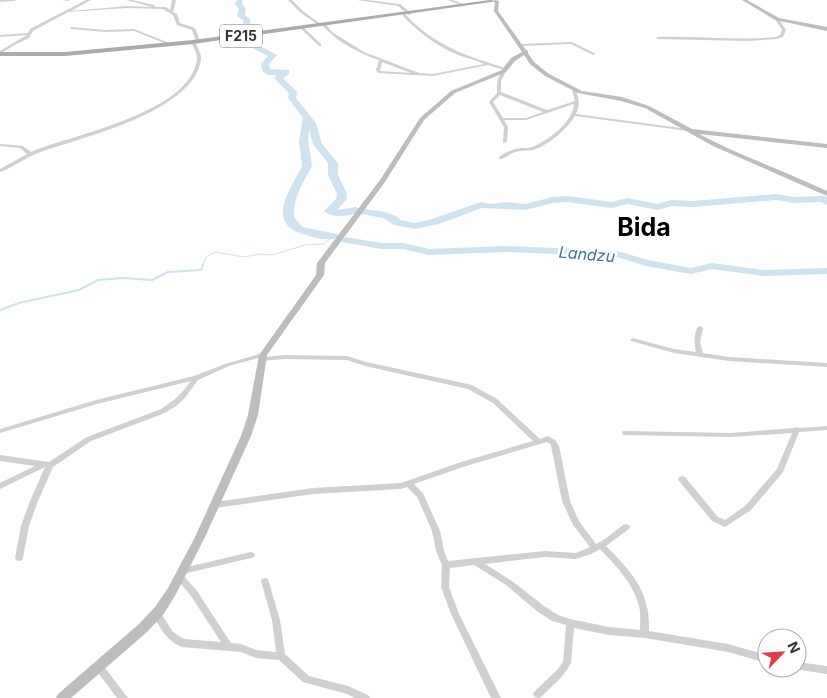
<svg xmlns="http://www.w3.org/2000/svg" width="827" height="698" viewBox="0 0 827 698" font-family="Inter,sans-serif">
<rect width="100%" height="100%" fill="#fff"/>
<g fill="none" stroke-linecap="round" stroke-linejoin="round">
<!-- stream-far1 -->
<path stroke="#cfe2ee" stroke-width="1" d="M202 266 207 256 216 252 244 257 260 254 272 255 305 245 324 244 333 236"/>
<!-- stream -->
<path stroke="#cfe2ee" stroke-width="2" d="M0 310 19 303 79 290 98 280 123 278 152 280 168 272 201 270 203 265"/>
<!-- river -->
<g fill="#cfe2ee" fill-rule="evenodd">
<path d="M237 0H243L242 4 246 9 245 15 250 19 251 31H256L259 36 256 41 258 45 277 55 269 64 270 69 289 70V74L283 78 297 92 296 98 316 123 322 144 338 163V175L347 194 346 200 337 210 356 207 361 210C352 217 333 219 324 211L336 199 337 194 328 175V163L313 144 309 130 308 141 312 166C303 183 293 197 294 217L302 227 337 234 338 236 337 238C327 241 315 238 306 235 263 224 291 189 302 166L299 141 303 118 288 98 289 93 274 78 277 75H267L262 70 261 64 268 56 249 46 251 44 248 41 252 35 244 33 243 20 237 16 239 9 235 4Z"/>
<path d="M777 194 794 197 823 196 827 197V205L821 202 794 203 777 200 693 207 672 206 658 210 627 204 612 208 567 202 553 203 525 210 482 208 439 224 415 229 394 225 383 218 361 214 360 212 365 209 385 212 396 216 401 220 415 223 432 219 481 202 491 204 506 202 525 204 553 197 567 196 612 202 627 198 658 204 671 200 693 201Z"/>
<path d="M346 237 381 243H403L429 249 506 246 602 250 621 252 648 260 691 268 712 263 764 270 827 268V274L764 276 712 269 691 274 646 266 620 258 602 256 506 252 429 255 403 249H381L342 242 341 240Z"/>
</g>
<!-- street -->
<g fill="#d0d0d0" fill-rule="evenodd">
<path d="M0 0H16L14 1 0 2Z"/>
<path d="M62 0H70L68 1Z"/>
<path d="M86 0H91L71 11 127 6 152 7 126 0H132L154 5H155V7H166L170 10 172 0H176L173 12 177 14 180 23 195 28 200 41 198 42 196 41 192 30 177 25 173 15 163 9 127 8 68 12 33 31 29 38 16 44 0 54V51L27 35 0 37V35L28 33 30 29Z"/>
<path d="M288 0H292L303 11 322 25 325 24 332 32 364 52 419 73 433 74 484 64C477 60 469 59 461 56 439 48 419 33 403 16V14H405C433 45 468 57 506 68L507 69 505 70 506 71 501 81V92L547 110 575 101 572 90 574 89 576 90C579 99 580 105 576 114L688 129 690 130 688 131 575 116C566 130 549 145 533 150 526 151 519 150 513 153 508 155 505 159 499 159V157C506 152 513 149 521 148 525 148 529 148 532 147 548 141 573 122 574 104L526 120H504L508 127 507 142 503 143 504 127 489 102 497 93C497 84 497 76 504 70L488 65 433 76 378 73 376 70 379 60C358 53 337 42 322 25L320 26 301 13ZM382 62 411 73 380 71ZM500 95 543 112 526 118H503L493 102Z"/>
<path d="M357 0H367L400 4 412 14 409 15 398 6Z"/>
<path d="M448 0H453L466 5 463 6Z"/>
<path d="M777 18H778L786 30 783 37 777 39 748 41 658 39 656 38 658 37C698 36 737 41 776 37L780 35 782 30 775 19Z"/>
<path d="M72 27 105 30 134 29 172 44 169 45 134 31 105 32 71 29 70 28Z"/>
<path d="M301 27H303L321 44V46H319L301 29Z"/>
<path d="M192 41 195 42C197 47 202 54 201 60 193 112 83 137 41 152 26 157 14 167 0 172V169L27 154 20 148 0 146V144L23 146 31 152C73 134 188 114 197 60 198 54 193 47 191 42Z"/>
<path d="M572 42 596 54 593 55 571 44 521 46 519 45 521 44Z"/>
<path d="M700 326 703 328 700 342 703 353 729 357 827 363V367L729 361 674 353 631 341 630 340 633 338 674 349 696 352C694 344 694 336 697 328Z"/>
<path d="M263 353 266 355 265 357 284 355 347 356 366 362 472 385 497 399 540 439 548 436 555 440 559 446 570 501 579 521 596 544 605 539 623 525 626 524 629 525 630 527 629 529 606 546C623 563 642 582 647 607 649 615 649 623 649 631L728 644 767 655V663L728 652 645 638 609 635 574 628 571 663C564 677 552 686 541 697L539 698 535 697 533 694 535 691 557 670 563 662 566 625 552 621 538 612 506 585 474 565 450 568 449 587 459 614 501 698H491L451 614 441 587 442 565 436 551 432 531 417 497 407 487 401 489 313 494 215 508 212 507 211 505 212 503 215 502 313 488 401 483 458 463 533 441 493 403 468 389 365 366 347 360 284 359 261 361 259 360 258 358 229 366 198 380 184 399 176 406 165 413 91 441 53 467 38 501 29 526 23 558 22 560 19 561 16 560 15 558 21 526 30 501 45 467 0 489V483L35 466 0 461V455L49 462 87 437 161 409 175 399 183 391 191 381 97 404 0 433V429L96 400 194 376 225 364ZM547 442 550 444 551 446 562 501 573 525 590 547 576 553 545 551 448 561 444 551 440 531 423 493 414 484 463 467ZM600 549C616 566 633 583 639 606 641 613 640 622 640 630L609 627 570 619 558 615 544 606 512 581 485 564 545 557 576 559 591 554Z"/>
<path d="M827 426V430L799 432 783 472 751 510 725 527 712 521 679 481 678 479 679 477 682 476 685 477 718 517 725 520 745 506 777 469 792 433 731 437 625 435H623L622 433 623 431H625L731 433 794 428 797 427 800 428Z"/>
<path d="M251 552 254 553 255 555 254 557 251 558 183 574 180 573 179 571 180 569 183 568Z"/>
<path d="M180 574 183 575 197 591 231 643 241 644 256 650 276 652 272 620 261 581 262 579 265 578 268 579 280 620 285 654 309 676 348 686 368 695 370 698H355L347 694 303 682 279 660 256 658 241 652 182 647C166 640 162 630 153 616L152 613 153 610 156 609 159 610 173 632 184 639 221 642 191 596 177 579 176 577 177 575Z"/>
<path d="M797 662 827 666V674L794 669 793 668H797Z"/>
<path d="M99 663 102 664 128 698H117L96 670 95 667 96 664Z"/>
</g>
<!-- secondary -->
<g fill="#bdbdbd" fill-rule="evenodd">
<path d="M495 0 499 1 498 11 526 50 528 51V53L534 62 549 74 582 91 622 97 649 106 692 129 827 144V148L699 134C740 156 785 171 827 191V196L713 146 645 108 621 101 578 93 545 76 530 64 524 55 515 61 506 72 455 93 424 120 385 182 325 263 324 275 267 355 258 415 251 436 205 537 176 594 163 615 147 632 71 698H56L58 694 139 624 155 607 168 588 195 537 241 436 248 415 259 355 316 275 317 263 380 180 420 118 451 91 502 70 511 58 522 52 494 11Z"/>
<path d="M742 0H747L779 18 827 27V31L775 20Z"/>
</g>
<!-- primary -->
<path fill="#ababab" fill-rule="evenodd" d="M490 0 498 1 193 44 65 56H0V52H65L193 40Z"/>
</g>
<g text-anchor="middle" stroke-width="5" stroke-linejoin="round" paint-order="stroke">
<!-- shield labels -->
<rect fill="#fff" stroke="#707070" stroke-width="1" x="220" y="24.5" width="42" height="23" rx="4"/>
<g font-size="14" font-weight="bold" fill="#333">
<text x="241" y="41">F215</text>
</g>
<!-- water labels -->
<g font-size="16" font-style="italic" fill="#3f7597" stroke="#fff">
<text transform="translate(587 254) rotate(5)" y="6">Landzu</text>
</g>
<!-- town labels -->
<g font-size="25" font-weight="bold" fill="#000" stroke="#fff">
<text x="644" y="236">Bida</text>
</g>
</g>
<!-- north arrow -->
<g transform="translate(782 653) rotate(65)"><circle r="24" fill="#ffffff" stroke="#adadad"/>
<path d="M0-4L9 19L0 12L-9 19Z" fill="#e63946"/>
<text y="-8" font-size="14" font-weight="bold" text-anchor="middle" fill="#333333">N</text>
</g>
</svg>
